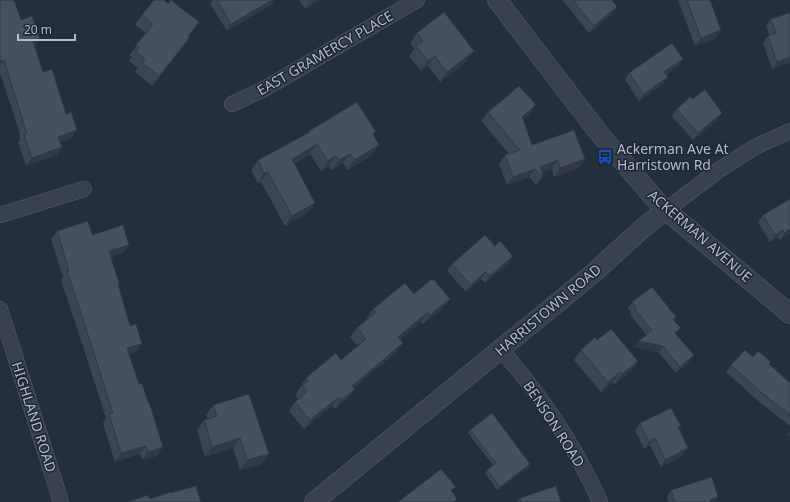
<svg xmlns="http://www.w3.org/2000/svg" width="790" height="502" viewBox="0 0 790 502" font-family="'Noto Sans',sans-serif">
<rect width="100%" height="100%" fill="#242f3e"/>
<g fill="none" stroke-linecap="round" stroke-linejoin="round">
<defs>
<g id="minor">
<path d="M232 104 264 89 417 0"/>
<path d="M666 210 719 170 755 147 790 131"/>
<path d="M0 215 84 189"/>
<path d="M0 309 61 502"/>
<path d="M501 349C513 364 525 378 536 393 561 427 583 463 600 502"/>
</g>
<g id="tertiary">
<path d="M497 0 602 137 660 205 790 314"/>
<path d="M314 502 590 276 644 227 666 210"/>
</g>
</defs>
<!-- minor casing -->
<use href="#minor" stroke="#565f6c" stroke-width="16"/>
<!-- tertiary casing -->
<use href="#tertiary" stroke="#565f6c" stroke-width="20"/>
<!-- minor -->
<use href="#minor" stroke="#38414e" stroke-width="15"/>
<!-- tertiary -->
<use href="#tertiary" stroke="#38414e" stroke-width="19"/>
</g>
<!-- wall -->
<g fill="#3b4654">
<path d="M0 0 40 39 34 46 43 72 66 114 77 130 71 138 60 142 62 147 57 155 26 166 18 143 20 140 19 135 20 134 0 73Z"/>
<path d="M213 0H274L271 5 227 31 210 4Z"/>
<path d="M299 0H320L305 9Z"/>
<path d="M562 0H612V14L589 33 572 12V11Z"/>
<path d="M678 0H710L721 30 715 39 695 46Z"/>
<path d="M168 4 199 22 189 36 190 37 183 47 152 86 135 72 138 68 129 61 132 57 129 55 146 33 135 25 142 15Z"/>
<path d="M790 16V62L772 69 763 43 768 36 769 35 766 26 771 19Z"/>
<path d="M417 33 467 61 440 82 428 66 421 71 409 56 414 49 410 43Z"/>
<path d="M683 59 678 66 666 75 663 84 639 101 625 80 629 73Z"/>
<path d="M677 109 717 120 693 140 672 116Z"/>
<path d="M488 112 530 114 523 119 532 145 579 168 554 177 552 169 542 173 543 176 536 185 529 177 507 185 499 164 505 155 509 154 481 121Z"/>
<path d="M309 131 373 136 372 155 347 170 343 163 332 170 329 166 321 171 310 154 294 164 308 213 285 226 261 182 258 183 251 170 258 160 307 134Z"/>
<path d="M790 199V233L780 240 778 237 770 242 758 222 763 215Z"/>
<path d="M57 231 92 235 129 245 123 253 111 257 130 326 142 344 136 352 129 354 157 456 142 460 140 454 115 462 103 423 106 418 77 328 61 280 63 277 51 239Z"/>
<path d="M495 246 513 256 508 263 485 283 481 279 466 292 447 271 452 264Z"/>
<path d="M414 294 443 308 423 324 421 322 400 339 403 343 396 352 354 388 355 389 348 398 335 409 332 406 304 429 289 411 295 402 298 399 295 395 306 378 341 360 358 346 350 337 357 328 367 319V318L373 309Z"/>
<path d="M632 302 676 317 674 320 676 334 689 362 676 373 659 353 634 347 639 341 646 335 630 314 631 313 628 308Z"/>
<path d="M597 340 638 361 631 371 615 384 613 382 601 392 574 360 581 350Z"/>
<path d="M753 357 769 364 790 383V426L757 400 726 372 731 365Z"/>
<path d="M213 405 262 464 240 470 233 448 205 457 197 430 204 420 208 419 206 415Z"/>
<path d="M640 423 679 429 683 455 661 467 650 445 644 449 635 430Z"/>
<path d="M470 430 528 468 497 490 485 473 487 470 493 465 468 433Z"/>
<path d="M790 431V436L788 434Z"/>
<path d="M671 490 715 502H668L667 497Z"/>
<path d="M520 498 561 502H517Z"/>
</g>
<!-- shaded-wall -->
<g fill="#303945">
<path d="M272 0H274L271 5 227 31 231 24Z"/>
<path d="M314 0H320L305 9 310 2Z"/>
<path d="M617 7 612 14 589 33 594 26Z"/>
<path d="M199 22 192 32 181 46 188 36Z"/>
<path d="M721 30 715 39 695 46 701 38Z"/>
<path d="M190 37 183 47 152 86 159 76Z"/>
<path d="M40 39 34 47 33 41Z"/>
<path d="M474 51 467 61 440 82 447 72Z"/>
<path d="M435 56 428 66 421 71 428 61Z"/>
<path d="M790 57V62L772 69 777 62Z"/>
<path d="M683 59 678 66 659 79 664 72Z"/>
<path d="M4 60 0 65V61Z"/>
<path d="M668 77 663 84 639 101 644 94Z"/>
<path d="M536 105 530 114 516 126 522 117Z"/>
<path d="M722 113 717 120 693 140 698 133Z"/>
<path d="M77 130 71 138 53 144 58 137Z"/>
<path d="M317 144 310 154 285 169 292 159Z"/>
<path d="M379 145 372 155 347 170 354 160Z"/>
<path d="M62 147 57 155 26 166 32 158Z"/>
<path d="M350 154 343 163 332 170 339 160Z"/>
<path d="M336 156 329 166 321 171 328 161Z"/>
<path d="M585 159 579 168 554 177 560 168Z"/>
<path d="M558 160 552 169 539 174 540 167Z"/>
<path d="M535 169 529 177 507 185 513 177Z"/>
<path d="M268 172 261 182 258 183 264 173Z"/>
<path d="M543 176 537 185H536L542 177Z"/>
<path d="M315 203 308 213 285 226 292 216Z"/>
<path d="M790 229V233L780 240 784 233Z"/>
<path d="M783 230 778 237 770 242 775 235Z"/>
<path d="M129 245 123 253 103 259 109 251Z"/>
<path d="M513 256 508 263 485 283 490 276Z"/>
<path d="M485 272 481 279 466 292 471 285Z"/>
<path d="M450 299 443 308 423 324 430 315Z"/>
<path d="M428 312 421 322 392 346 398 337Z"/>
<path d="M639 341 663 346 659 353 634 347Z"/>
<path d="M403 343 396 352 346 395 352 386Z"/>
<path d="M142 344 136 352 121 357 127 348Z"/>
<path d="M694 355 689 362 676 373 680 367Z"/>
<path d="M638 361 631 371 615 384 622 374Z"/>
<path d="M620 372 613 382 601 392 608 382Z"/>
<path d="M355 389 348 398 335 409 341 400Z"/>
<path d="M339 397 332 406 304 429 310 420Z"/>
<path d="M240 438 233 448 205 457 212 447Z"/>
<path d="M655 438 650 445 644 449 649 442Z"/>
<path d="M146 446 140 454 115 462 121 453Z"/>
<path d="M163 447 157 456 142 460 148 452Z"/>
<path d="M688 448 683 455 661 467 665 460Z"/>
<path d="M269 454 262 464 240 470 247 460Z"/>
<path d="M530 464 528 468 497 490 500 487Z"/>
<path d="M718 497 715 502H709L710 500Z"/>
</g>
<!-- building -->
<g fill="#455162" stroke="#303945">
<path d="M0 0H14L21 20 32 16 40 39 33 41 43 72 52 69 66 114 71 112 77 130 58 137 62 147 32 158 24 135 27 134 24 127H25L4 60 0 61Z"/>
<path d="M154 0H164L168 4 171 0 199 22 188 36 190 37 159 76 142 63 145 59 136 51 139 47 136 45 153 24 142 15Z"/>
<path d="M217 0H272L231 24Z"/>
<path d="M308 0H314L310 2Z"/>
<path d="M573 0H612L617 7 594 26 576 5H577Z"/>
<path d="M687 0H710L721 30 701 38Z"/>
<path d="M444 12 474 51 447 72 435 56 428 61 416 46 423 41 417 33Z"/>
<path d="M789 13 790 16V57L777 62 768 36 776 33 771 19Z"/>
<path d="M672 43 683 59 664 72 668 77 644 94 629 73Z"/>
<path d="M519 86 536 105 522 117 523 119 532 145 574 130 585 159 560 168 558 160 540 167 543 176 542 177 535 169 513 177 505 155 520 150 488 112Z"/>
<path d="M705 89 722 113 698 133 677 109 690 97 693 99Z"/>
<path d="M357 102 376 132 373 134 379 145 354 160 350 154 339 160 336 156 328 161 317 144 292 159 315 203 292 216 268 172 264 173 258 160 310 132 309 131Z"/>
<path d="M790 199V229L784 233 783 230 775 235 763 215Z"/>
<path d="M88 221 92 235 123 225 129 245 109 251 119 283 118 284 130 326 136 324 142 344 127 348 139 384 142 383 148 402H149L163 447 148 452 146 446 121 453 109 414 113 413 83 319 67 271H69L57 231Z"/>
<path d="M485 235 495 246 500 241 513 256 490 276 485 272 471 285 452 264Z"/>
<path d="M432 279 433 281 434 280 450 299 430 315 428 312 398 337 403 343 352 386 355 389 341 400 339 397 310 420 295 402 307 392 302 386 308 381 306 378 336 353 341 360 366 339 357 328 376 312 373 309 405 283 414 294Z"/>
<path d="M652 287 676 317 673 320 681 328 675 333 694 355 680 367 663 346 639 341 652 330 634 308 636 307 632 302Z"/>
<path d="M611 329 638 361 622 374 620 372 608 382 581 350 595 337 597 340Z"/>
<path d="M745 350 753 357 758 351 771 362 769 364 790 383V415L762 393 731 365Z"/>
<path d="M249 394 269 454 247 460 240 438 212 447 204 420 217 416 213 405Z"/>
<path d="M671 408 681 426 678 427 688 448 665 460 655 438 649 442 640 423Z"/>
<path d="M492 413 530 464 500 487 487 470 496 463 470 430Z"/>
<path d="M441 469 456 487 451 490 457 499 454 502H398Z"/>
<path d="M712 477 718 497 710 500 711 502H675L671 490Z"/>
<path d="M196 486 201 502H128L148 495 150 499 170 492V493Z"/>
<path d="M556 486 561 502H521L520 498Z"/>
</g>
<!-- icons -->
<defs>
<symbol id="bus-bare" viewBox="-9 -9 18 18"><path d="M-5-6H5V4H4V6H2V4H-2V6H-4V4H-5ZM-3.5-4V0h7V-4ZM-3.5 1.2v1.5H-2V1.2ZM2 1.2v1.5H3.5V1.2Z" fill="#1a4fb4" stroke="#1d2633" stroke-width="2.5" paint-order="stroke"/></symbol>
</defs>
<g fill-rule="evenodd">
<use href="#bus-bare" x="594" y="146" width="22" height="22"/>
</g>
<g text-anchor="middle" stroke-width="3" stroke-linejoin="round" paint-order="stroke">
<!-- street labels -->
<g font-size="14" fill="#b4bcc9" stroke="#1d2633">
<text transform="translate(325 53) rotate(-30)" y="5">EAST GRAMERCY PLACE</text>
<text transform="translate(700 236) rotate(41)" y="5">ACKERMAN AVENUE</text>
<text transform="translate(548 310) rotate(-40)" y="5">HARRISTOWN ROAD</text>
<text transform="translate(34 417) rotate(72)" y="5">HIGHLAND ROAD</text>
<text transform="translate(554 424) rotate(57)" y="5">BENSON ROAD</text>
</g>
<!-- poi labels -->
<g font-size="14" fill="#b4bcc9" stroke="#1d2633" text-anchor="start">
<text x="617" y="154">Ackerman Ave At<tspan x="617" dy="16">Harristown Rd</tspan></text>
</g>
</g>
<!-- scale -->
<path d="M18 34v6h57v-6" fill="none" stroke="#b4bcc9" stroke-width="2"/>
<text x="24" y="34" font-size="12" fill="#b4bcc9" stroke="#1d2633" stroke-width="3" paint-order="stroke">20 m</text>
</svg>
